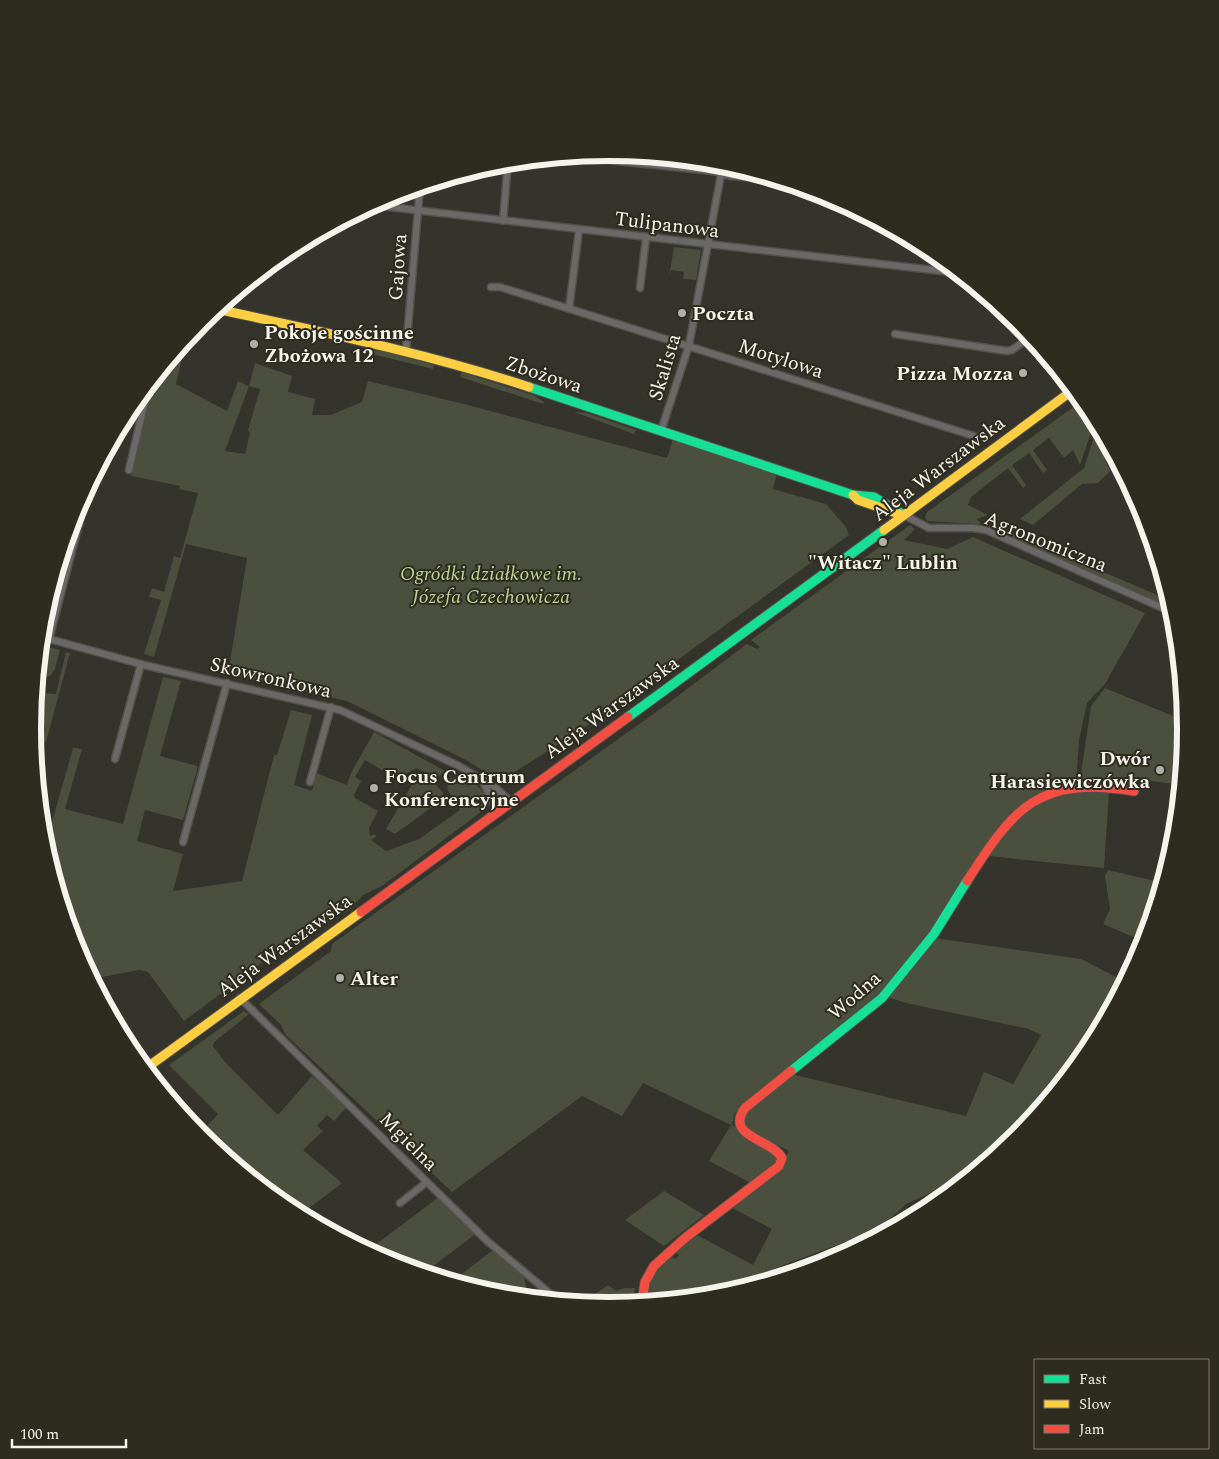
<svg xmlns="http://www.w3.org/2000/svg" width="1219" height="1459" viewBox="0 0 1219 1459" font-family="Spectral,serif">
<rect width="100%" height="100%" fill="#34332c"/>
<!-- green -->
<g fill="#4a503d" fill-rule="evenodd">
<path d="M674 247 701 250 696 280 683 279 684 272 671 270 669 277Z"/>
<path d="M186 341 176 384 227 411 238 381 249 386 255 363 292 376 288 392 315 399 312 415H331L362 402 368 381 464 404 667 458 673 439 777 473 773 489 826 504 846 527 849 535 577 733 500 781 466 760 347 701 228 674 247 558 186 544 154 657 144 654 161 600 149 597 152 588 164 592 174 556 180 558 198 493 179 489 180 486 131 476 151 390 147 388ZM249 386 260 389 248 430 250 433 245 454 225 451Z"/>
<path d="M375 349 434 365 433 369 372 354Z"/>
<path d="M461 372 533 395 544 402 543 404 460 377Z"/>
<path d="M1082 401 1095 420 1080 465 1073 450 1064 458 1049 438 1033 450 1047 470 1043 473 1029 453 1012 465 1026 485 1023 488 1008 468 971 497 968 505 988 515 976 519 980 522V524L927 521 925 517 927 512Z"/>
<path d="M574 412 587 413 636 430 634 434Z"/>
<path d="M1098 425 1109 446 1104 458 1110 471 1098 483 1082 484 1033 525 1020 519 1084 468Z"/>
<path d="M984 524 1004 529 1171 601 1174 613 980 528Z"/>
<path d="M910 525 915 529 904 540 947 549 973 537 1145 613 1105 684 1087 703 1079 740 1076 785 1031 797 1024 802 931 932 876 998 742 1104 734 1115 732 1125 776 1150 778 1163 751 1183 709 1161 731 1125 643 1083 622 1116 582 1096 452 1192 286 1035 281 1025 259 1004 331 951 332 944 663 707 747 644 757 649 760 647 751 640Z"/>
<path d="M42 645 60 650 55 669 51 675 38 681V688L42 693 56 694 66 652 70 653 46 742 33 738V729Z"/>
<path d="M163 677 181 681 160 756 198 766 183 820 145 810 137 841 183 854 173 891 242 881 274 755H277L291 710 312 715 294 785 312 791 316 773 347 785 351 773 374 732 447 772 436 777 416 768 397 779 365 760 355 777 361 781 354 795 355 798 378 811 369 828 370 836 375 834 376 837 371 840 386 851 419 839 460 810 447 789 449 780 458 775C470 777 489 793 489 806L382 886 363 895 349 910 278 951 184 1021 148 972 139 970 92 979 87 971 91 970H87L76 950 44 842 43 821 52 822 73 748 82 749 65 809 123 824Z"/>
<path d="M1105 688 1173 716 1184 701 1186 730 1181 785 1136 779 1080 780 1091 706Z"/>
<path d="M419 773C429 780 446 789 446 803L443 806 439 802 395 834 386 829 414 781 411 778Z"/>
<path d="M1070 790 1109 792 1104 868 988 856 999 838 1030 806Z"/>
<path d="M1108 870 1163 883 1145 942 1103 924 1110 909 1105 876Z"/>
<path d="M935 938 1081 959 1126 982 1089 1050 1032 1119H1020L1015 1123 983 1166 960 1185 940 1189 908 1203 877 1230 696 1298 684 1299 647 1294C650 1276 658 1268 671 1256L675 1259 679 1256 676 1252 697 1235 753 1265 772 1229 732 1208 781 1166 789 1151 751 1131 743 1121V1114L791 1074 966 1116 984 1072 1013 1084 1041 1035 1029 1029 906 1003 890 998V994Z"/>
<path d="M244 1011 249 1014 214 1042 213 1046 225 1062 277 1114H279L312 1076 347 1107 334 1121 327 1115 317 1126 323 1131 303 1150 342 1183 300 1215 289 1209 202 1138 199 1135 218 1114 169 1065Z"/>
<path d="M664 1191 704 1215 664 1246 625 1220Z"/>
<path d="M439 1197 477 1233 428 1270 436 1277 388 1262 367 1251Z"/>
<path d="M493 1250 524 1277 528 1298 497 1295 442 1279 446 1276 449 1280 457 1275 459 1276Z"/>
<path d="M608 1285 616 1291 625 1288H635L632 1304 609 1306 568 1302 587 1300Z"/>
</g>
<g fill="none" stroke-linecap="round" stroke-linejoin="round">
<defs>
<g id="street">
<path d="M569 156 713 171 731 176 774 179"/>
<path d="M372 205 959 273"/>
<path d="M503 221 508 162"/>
<path d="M491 287H500L974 436"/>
<path d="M640 288 646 238"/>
<path d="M569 309 579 230"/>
<path d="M895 334 1007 351 1012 350 1030 337"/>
<path d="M406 350 420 187"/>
<path d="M661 431 689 345 723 164"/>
<path d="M129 470 147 392 144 391"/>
<path d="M904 515 929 528H972L986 530 1174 613"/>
<path d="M42 637 144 665 340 710 459 766 496 788 510 801"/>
<path d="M49 639 80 520 82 498"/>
<path d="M115 759 141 664"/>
<path d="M482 780 497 810"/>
<path d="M310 782 331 707"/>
<path d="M183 842 227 683"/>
<path d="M240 998 486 1240 559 1301"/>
<path d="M400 1203 427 1182"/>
</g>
<g id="fast">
<path d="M529 387 853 495 874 497 904 515"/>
<path d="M628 717 884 530"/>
<path d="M791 1071 882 998 934 934 967 881"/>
</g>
<g id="slow">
<path d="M217 309C322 332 426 353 529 387"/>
<path d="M853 495 858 500 899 514"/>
<path d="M884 530 1073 390"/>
<path d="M145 1069 361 912"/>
</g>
<g id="jam">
<path d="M967 881C1015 806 1039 776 1134 791"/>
<path d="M361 912 628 717"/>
<path d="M642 1303 645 1282 654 1266 685 1238 779 1166 782 1158C772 1139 724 1137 745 1108L791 1071"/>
</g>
</defs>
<!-- street casing -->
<use href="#street" stroke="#52514c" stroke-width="9"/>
<!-- fast casing -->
<use href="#fast" stroke="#52514c" stroke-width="11"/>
<!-- slow casing -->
<use href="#slow" stroke="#52514c" stroke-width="11"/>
<!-- jam casing -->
<use href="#jam" stroke="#52514c" stroke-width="11"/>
<!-- street -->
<use href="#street" stroke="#6a6967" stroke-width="6"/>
<!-- fast -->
<use href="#fast" stroke="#16e098" stroke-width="9"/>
<!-- slow -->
<use href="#slow" stroke="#ffcf43" stroke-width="9"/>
<!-- jam -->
<use href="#jam" stroke="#f24e42" stroke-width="9"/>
</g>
<!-- markers -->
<g fill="#b1b0a9" stroke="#2e2b1f" stroke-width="2">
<circle cx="682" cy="313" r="5"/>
<circle cx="254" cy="344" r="5"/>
<circle cx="1023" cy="373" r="5"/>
<circle cx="883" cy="542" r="5"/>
<circle cx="1160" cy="770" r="5"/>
<circle cx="374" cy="788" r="5"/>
<circle cx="340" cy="978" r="5"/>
</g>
<g text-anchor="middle" stroke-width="4" stroke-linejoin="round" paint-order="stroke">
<!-- street labels -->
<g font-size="20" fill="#f5f4ec" stroke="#2e2b1f">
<text transform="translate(667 224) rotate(7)" y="7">Tulipanowa</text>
<text transform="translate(397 267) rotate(-86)" y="7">Gajowa</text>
<text transform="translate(781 358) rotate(18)" y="7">Motylowa</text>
<text transform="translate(664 367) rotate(-73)" y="7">Skalista</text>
<text transform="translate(544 374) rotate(18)" y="7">Zbożowa</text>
<text transform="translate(938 468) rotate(-37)" y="7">Aleja Warszawska</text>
<text transform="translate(1046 541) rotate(22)" y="7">Agronomiczna</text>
<text transform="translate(271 677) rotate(13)" y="7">Skowronkowa</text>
<text transform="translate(611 707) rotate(-36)" y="7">Aleja Warszawska</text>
<text transform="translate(284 945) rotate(-36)" y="7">Aleja Warszawska</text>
<text transform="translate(854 995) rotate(-41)" y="7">Wodna</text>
<text transform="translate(409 1141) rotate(45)" y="7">Mgielna</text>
</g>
<!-- poi labels -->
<g font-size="20" font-weight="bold" fill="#f5f4ec" stroke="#2e2b1f" text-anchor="start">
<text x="692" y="320">Poczta</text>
<text x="264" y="339">Pokoje gościnne<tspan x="264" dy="23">Zbożowa 12</tspan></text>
<text x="1013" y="380" text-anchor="end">Pizza Mozza</text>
<text x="883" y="569" text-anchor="middle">"Witacz" Lublin</text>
<text x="1150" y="765" text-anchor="end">Dwór<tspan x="1150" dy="23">Harasiewiczówka</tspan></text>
<text x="384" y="783">Focus Centrum<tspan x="384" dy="23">Konferencyjne</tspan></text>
<text x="350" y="985">Alter</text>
</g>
<!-- park labels -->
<g font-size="20" font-style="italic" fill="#bcd194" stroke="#2e2b1f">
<text x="491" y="580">Ogródki działkowe im.<tspan x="491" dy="23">Józefa Czechowicza</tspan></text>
</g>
</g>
<!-- crop -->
<path d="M0 0H1219V1459H0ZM41 729a568 568 0 1 1 1136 0a568 568 0 1 1-1136 0Z" fill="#2e2b1f" fill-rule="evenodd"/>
<path fill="none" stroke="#f5f4ec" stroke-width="6" d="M41 729a568 568 0 1 1 1136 0a568 568 0 1 1-1136 0Z"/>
<!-- legend -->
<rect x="1034" y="1359" width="175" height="90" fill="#2e2b1f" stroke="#7e7b71"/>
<rect x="1044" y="1375" width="25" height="8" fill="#16e098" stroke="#7e7b71"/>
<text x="1079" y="1384" font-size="15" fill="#f5f4ec">Fast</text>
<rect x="1044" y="1400" width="25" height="8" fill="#ffcf43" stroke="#7e7b71"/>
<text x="1079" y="1409" font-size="15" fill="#f5f4ec">Slow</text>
<rect x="1044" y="1425" width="25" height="8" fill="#f24e42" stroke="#7e7b71"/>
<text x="1079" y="1434" font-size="15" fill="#f5f4ec">Jam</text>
<!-- scale -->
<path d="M12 1439v8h114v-8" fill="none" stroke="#f5f4ec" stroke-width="2.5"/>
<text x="20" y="1439" font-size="15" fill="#f5f4ec" stroke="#2e2b1f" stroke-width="4" paint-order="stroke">100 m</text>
</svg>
